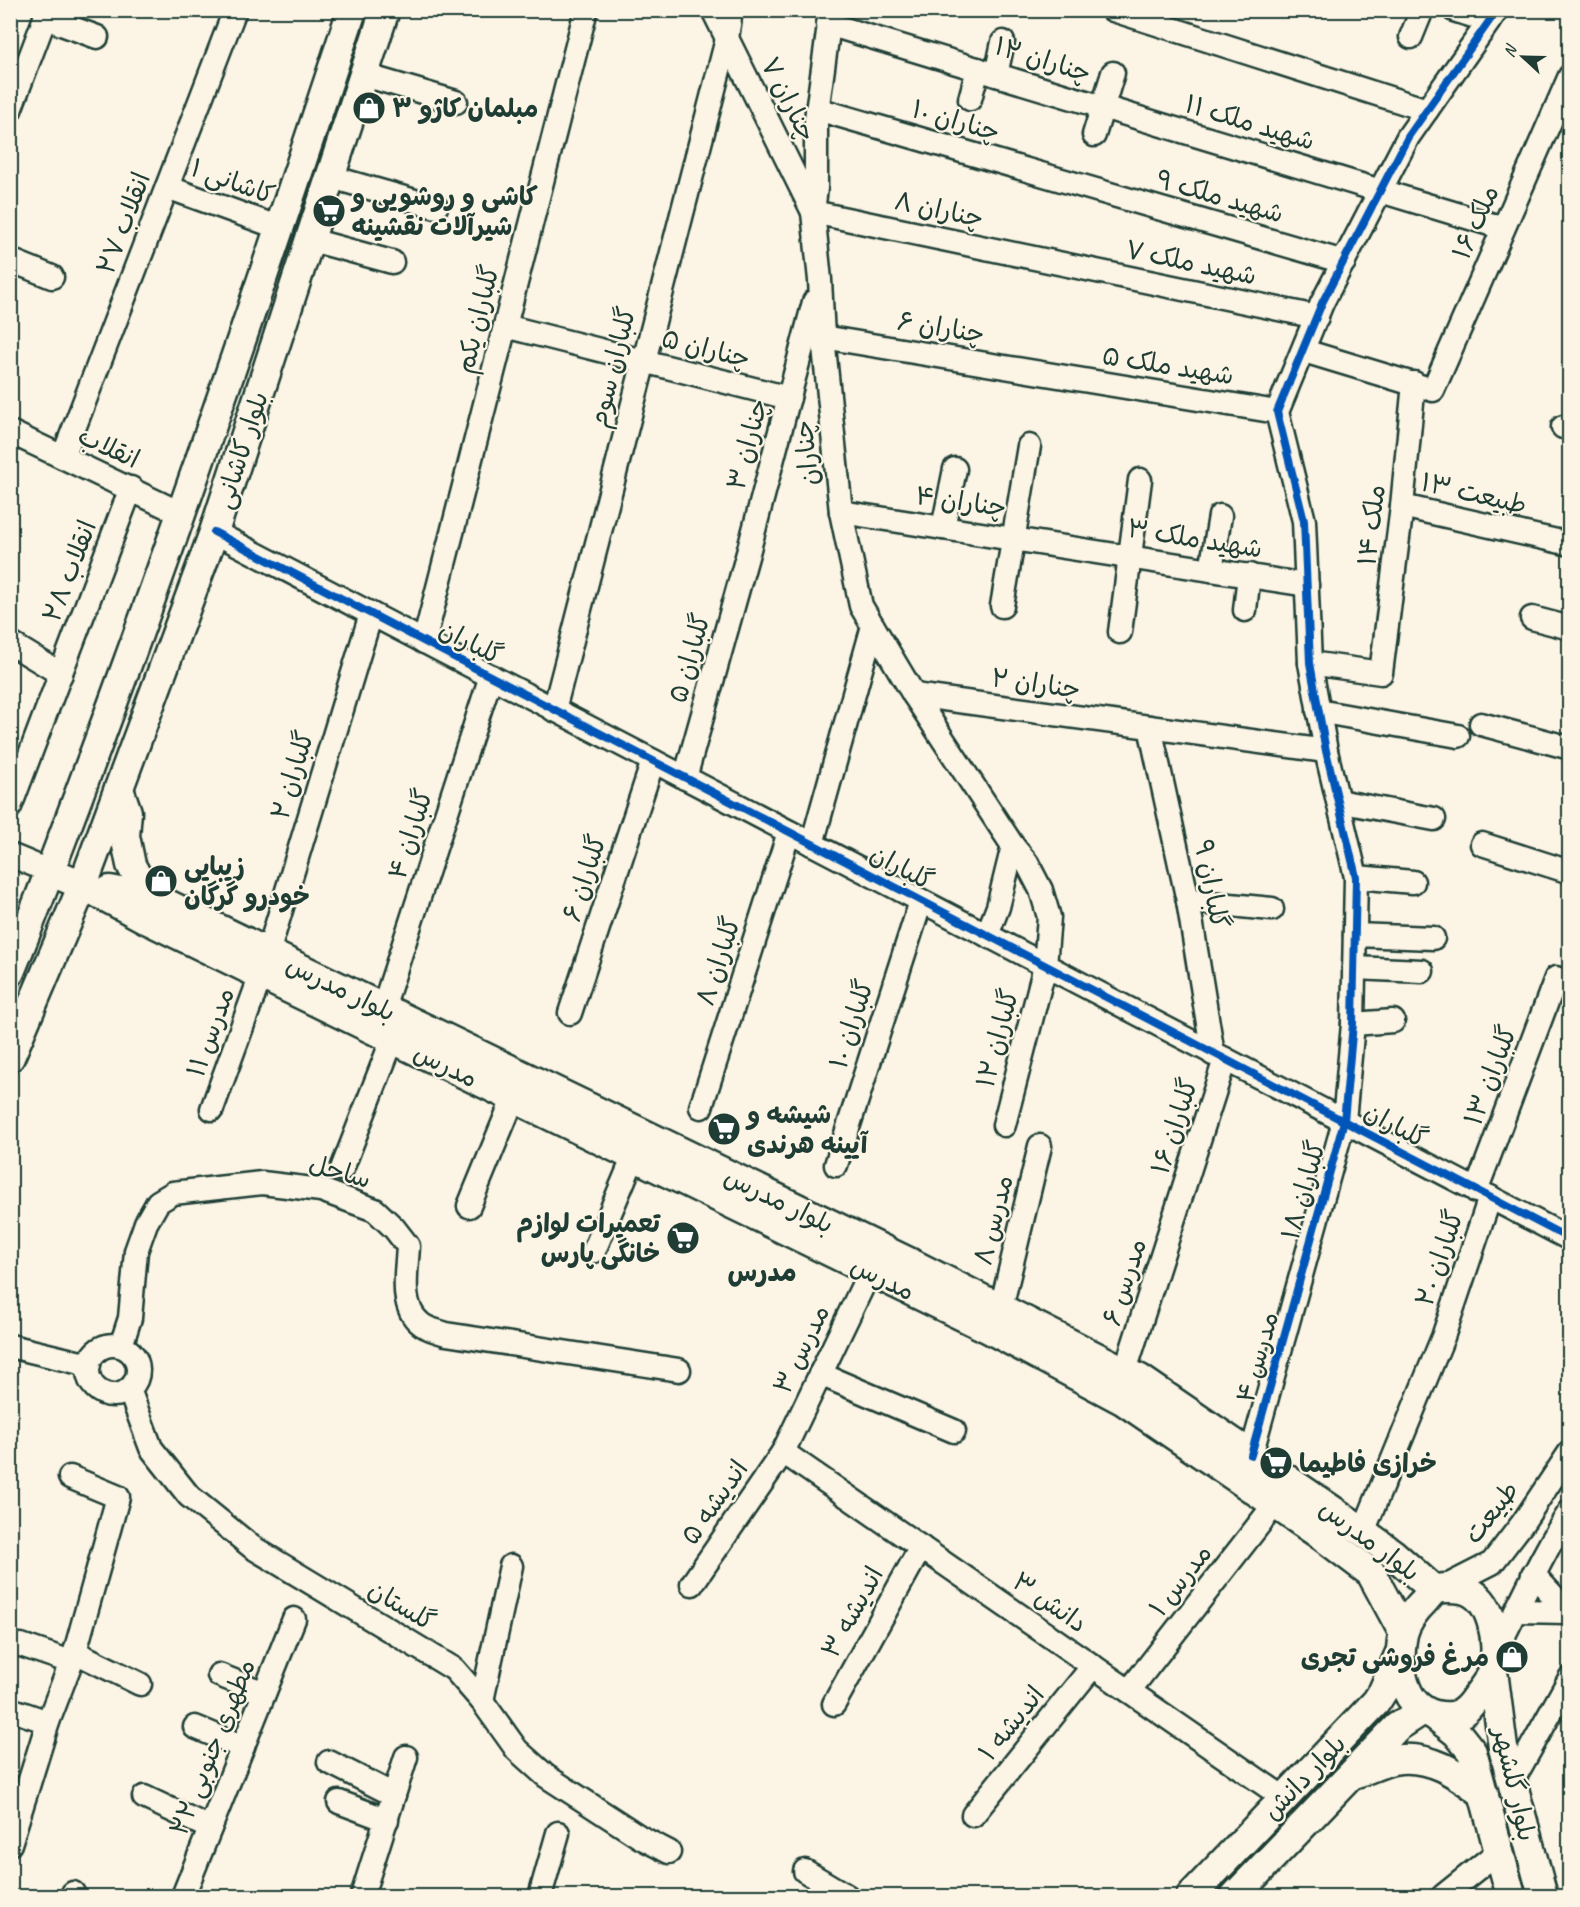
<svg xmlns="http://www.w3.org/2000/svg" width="1580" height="1907" viewBox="0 0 1580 1907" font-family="Caveat,'Playpen Sans Arabic',sans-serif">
<rect width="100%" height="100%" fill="#fcf5e5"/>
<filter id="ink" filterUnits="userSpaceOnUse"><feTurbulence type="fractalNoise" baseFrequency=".0167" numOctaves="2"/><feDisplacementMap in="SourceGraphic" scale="12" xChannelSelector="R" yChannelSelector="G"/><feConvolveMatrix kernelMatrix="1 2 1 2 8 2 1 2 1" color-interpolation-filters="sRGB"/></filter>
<g filter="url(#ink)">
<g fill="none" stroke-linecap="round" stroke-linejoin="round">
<defs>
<g id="minor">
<path d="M713 10 813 212 1317 317"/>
<path d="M831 10 816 119V188L813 212 820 280 823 337 841 512 861 606 914 695 1013 846 1027 863 1041 890 1049 917 1045 966 1004 1125"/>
<path d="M1113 10 1427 110"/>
<path d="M1454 10 1489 21"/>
<path d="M45 18 97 37"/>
<path d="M828 24 1503 228"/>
<path d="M1411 37 1422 10"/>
<path d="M364 75 456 102"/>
<path d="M996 75 1003 42"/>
<path d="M970 99 978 69"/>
<path d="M817 109 1344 262"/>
<path d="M10 110 48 10"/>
<path d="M1094 135 1113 73"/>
<path d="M331 177 436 207"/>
<path d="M167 187 280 228"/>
<path d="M311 240 392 262"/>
<path d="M10 260 52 277"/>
<path d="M505 326 789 398"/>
<path d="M823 337 1277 412"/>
<path d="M1304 351 1433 390 1570 76"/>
<path d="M1563 427 1570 428"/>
<path d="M10 432 182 514"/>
<path d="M63 457 235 10"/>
<path d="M1402 506 1570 544"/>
<path d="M841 512 1307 585"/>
<path d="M943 528 955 469"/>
<path d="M214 532 1570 1239"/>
<path d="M1211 570 1220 516"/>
<path d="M1002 606 1029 446"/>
<path d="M1245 610 1249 575"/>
<path d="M1532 618 1570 628"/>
<path d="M1120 632 1140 480"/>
<path d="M424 642 586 10"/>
<path d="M10 643 61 674"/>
<path d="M1310 663 1381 673 1402 506 1414 383"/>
<path d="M914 695 1326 751"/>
<path d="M554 710 727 39 731 10"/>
<path d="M1318 711 1458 736"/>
<path d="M1481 724 1570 748"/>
<path d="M1150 727 1188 901 1213 1054"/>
<path d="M685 778 748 553 814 302"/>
<path d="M1338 801 1434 819"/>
<path d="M10 807 131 488"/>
<path d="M812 844 873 626"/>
<path d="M1482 844 1570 872"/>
<path d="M10 855 51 872"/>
<path d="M1356 877 1413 882"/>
<path d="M1188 901 1272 909"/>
<path d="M987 935 998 907 1013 846"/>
<path d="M1355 935 1433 938"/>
<path d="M268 953 371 614"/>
<path d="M1354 968 1422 971"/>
<path d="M383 1008 491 676"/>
<path d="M570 1013 653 761"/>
<path d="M1353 1024 1393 1021"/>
<path d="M701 1107 789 832"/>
<path d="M212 1109 261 975"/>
<path d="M836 1165 921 901"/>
<path d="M342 1169 393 1038"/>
<path d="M1476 1191 1556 978 1570 983"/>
<path d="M469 1206 514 1097"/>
<path d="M594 1251 634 1156"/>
<path d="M1001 1308 1040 1146"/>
<circle cx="113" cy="1370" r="25"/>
<path d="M10 1346 89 1365"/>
<path d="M121 1346 130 1318 136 1251 146 1223 158 1202 173 1193 262 1183 321 1190 375 1210 394 1228 408 1246C407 1270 399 1306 420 1323 426 1329 438 1331 446 1334L679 1370"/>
<path d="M1125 1371 1225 1059"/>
<path d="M820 1374 954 1431"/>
<path d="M129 1389 151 1448 189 1496 252 1547 454 1669 482 1701 517 1750 546 1776 640 1837 669 1852"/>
<path d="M783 1452 1284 1798"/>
<path d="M1251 1455 1344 1121 1353 1024 1356 877 1326 751 1310 663 1304 521 1277 412 1322 303 1408 137 1497 10"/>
<path d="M1363 1532 1443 1337 1490 1197"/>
<path d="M1533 1574 1570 1614"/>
<path d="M692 1584 783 1452 870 1271"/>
<path d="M1441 1589 1492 1563 1522 1524 1570 1452"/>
<path d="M1517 1611 1567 1612"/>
<path d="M21 1645 71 1662"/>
<path d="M75 1652 140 1684"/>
<path d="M1494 1655C1519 1607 1540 1557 1570 1511"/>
<path d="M219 1675 264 1693"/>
<path d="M1129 1691 1275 1504"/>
<path d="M482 1701 511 1566"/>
<path d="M834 1704 921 1547"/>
<path d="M10 1709 48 1722"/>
<path d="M195 1727 243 1747"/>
<path d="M329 1762 394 1795"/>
<path d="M1512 1782 1570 1678"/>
<path d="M144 1797 210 1828"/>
<path d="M339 1802 387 1820"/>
<path d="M973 1815 1093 1666"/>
<path d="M10 1844 48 1722 75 1652 118 1497 70 1477"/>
<path d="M805 1871 847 1896"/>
<path d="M72 1896 73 1893"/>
<path d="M183 1896 294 1619"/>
<path d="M362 1896 406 1757"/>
<path d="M540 1896 558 1833"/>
<path d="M1443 1896 1499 1851"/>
</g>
<g id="major">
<path d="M119 789 127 812 125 836 131 865 139 880 157 899"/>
<path d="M51 872 83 885 148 920 989 1329 1124 1401 1322 1536 1371 1573 1403 1632"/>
<path d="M110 890 157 899 911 1263 1140 1379 1351 1523 1392 1553 1434 1590"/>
<path d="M10 972C51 872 88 771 125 670 205 452 279 231 352 10"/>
<path d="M10 1057 83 885 214 532 385 10"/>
<path d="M1448 1588C1452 1588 1457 1588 1462 1589 1493 1595 1500 1645 1493 1670 1490 1680 1482 1689 1476 1697 1470 1706 1463 1715 1452 1716 1404 1720 1396 1670 1403 1634 1406 1621 1416 1609 1425 1600 1428 1597 1431 1592 1435 1590 1438 1588 1444 1588 1448 1588Z"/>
<path d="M1493 1671 1503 1748 1543 1896"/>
<path d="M1434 1715 1457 1733 1472 1752 1511 1896"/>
<path d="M1356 1773C1368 1769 1381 1763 1393 1760 1428 1753 1458 1774 1484 1794"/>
<path d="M1191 1896 1376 1702 1383 1691 1399 1655"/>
<path d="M1235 1896 1397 1727 1423 1710"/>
</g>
</defs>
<!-- minor casing -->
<use href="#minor" stroke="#1f3d34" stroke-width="27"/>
<!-- major casing -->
<use href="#major" stroke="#1f3d34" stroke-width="33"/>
<!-- minor -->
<use href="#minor" stroke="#fcf5e5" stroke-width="22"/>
<!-- major -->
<use href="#major" stroke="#fcf5e5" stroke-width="28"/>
<defs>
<g id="cycleway">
<path d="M214 532 1570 1239"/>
<path d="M1251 1455 1344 1121 1353 1024 1356 877 1326 751 1310 663 1304 521 1277 412 1322 303 1408 137 1497 10"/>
</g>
</defs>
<!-- cycleway casing -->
<use href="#cycleway" stroke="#fcf5e5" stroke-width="11"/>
<!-- cycleway -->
<use href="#cycleway" stroke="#0057b8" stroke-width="8"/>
</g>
</g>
<!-- icons -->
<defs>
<symbol id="shop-disc" viewBox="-11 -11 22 22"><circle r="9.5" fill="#1f3d34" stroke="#fcf5e5"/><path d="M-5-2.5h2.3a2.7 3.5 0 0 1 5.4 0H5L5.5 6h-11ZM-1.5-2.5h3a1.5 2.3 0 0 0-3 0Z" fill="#fff"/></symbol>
<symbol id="supermarket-disc" viewBox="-11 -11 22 22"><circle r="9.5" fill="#1f3d34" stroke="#fcf5e5"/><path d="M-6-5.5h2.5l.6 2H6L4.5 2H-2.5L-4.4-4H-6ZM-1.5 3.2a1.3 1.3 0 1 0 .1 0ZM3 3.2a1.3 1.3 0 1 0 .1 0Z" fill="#fff"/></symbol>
</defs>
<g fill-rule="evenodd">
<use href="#shop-disc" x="350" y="89" width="38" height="38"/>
<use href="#supermarket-disc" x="310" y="192" width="38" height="38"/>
<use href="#shop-disc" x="142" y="862" width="38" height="38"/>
<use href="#supermarket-disc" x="705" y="1110" width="38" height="38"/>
<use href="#supermarket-disc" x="664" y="1219" width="38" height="38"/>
<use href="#supermarket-disc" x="1257" y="1444" width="38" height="38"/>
<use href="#shop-disc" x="1493" y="1638" width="38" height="38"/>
</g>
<g text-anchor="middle" stroke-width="4.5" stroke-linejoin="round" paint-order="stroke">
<!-- street labels -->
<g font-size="26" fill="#1f3d34" stroke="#fcf5e5">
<text transform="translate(1043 59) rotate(17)" y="9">چناران ۱۲</text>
<text transform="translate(789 99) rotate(63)" y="9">چناران ۷</text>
<text transform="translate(956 120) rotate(16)" y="9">چناران ۱۰</text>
<text transform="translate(1250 122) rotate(17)" y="9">شهید ملک ۱۱</text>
<text transform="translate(233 181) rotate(20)" y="9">۱ کاشانی</text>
<text transform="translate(1220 196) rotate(16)" y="9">شهید ملک ۹</text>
<text transform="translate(939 209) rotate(12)" y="9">چناران ۸</text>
<text transform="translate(1475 222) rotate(-66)" y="9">ملک ۱۶</text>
<text transform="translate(123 223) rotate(-69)" y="9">انقلاب ۲۷</text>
<text transform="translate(1191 262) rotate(12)" y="9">شهید ملک ۷</text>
<text transform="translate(477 319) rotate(-76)" y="9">گلباران یکم</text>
<text transform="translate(941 327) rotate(9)" y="9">چناران ۶</text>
<text transform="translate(706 348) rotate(14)" y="9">۵ چناران</text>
<text transform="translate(1168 365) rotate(9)" y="9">شهید ملک ۵</text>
<text transform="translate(612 367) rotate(-76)" y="9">گلباران سوم</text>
<text transform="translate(747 444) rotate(-75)" y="9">چناران ۳</text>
<text transform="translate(109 447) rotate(25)" y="9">انقلاب</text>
<text transform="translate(241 450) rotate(-72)" y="9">بلوار کاشانی</text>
<text transform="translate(806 453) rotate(-96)" y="9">چناران</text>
<text transform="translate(1474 493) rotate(13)" y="9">طبیعت ۱۳</text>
<text transform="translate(961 501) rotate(8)" y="9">۴ چناران</text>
<text transform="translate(1371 525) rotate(-83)" y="9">ملک ۱۴</text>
<text transform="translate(1195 538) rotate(9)" y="9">۳ شهید ملک</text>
<text transform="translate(69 571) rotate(-69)" y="9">۲۸ انقلاب</text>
<text transform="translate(471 642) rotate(27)" y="9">گلباران</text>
<text transform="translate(689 658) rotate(-74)" y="9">گلباران ۵</text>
<text transform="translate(1036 683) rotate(8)" y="9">۲ چناران</text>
<text transform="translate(292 775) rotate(-73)" y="9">گلباران ۲</text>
<text transform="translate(410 834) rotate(-72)" y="9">گلباران ۴</text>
<text transform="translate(902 867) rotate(28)" y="9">گلباران</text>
<text transform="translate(584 878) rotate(-72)" y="9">گلباران ۶</text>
<text transform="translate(1212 884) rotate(79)" y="9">۹ گلباران</text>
<text transform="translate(718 961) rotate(-72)" y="9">گلباران ۸</text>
<text transform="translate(341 988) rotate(26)" y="9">بلوار مدرس</text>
<text transform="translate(851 1024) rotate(-72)" y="9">گلباران ۱۰</text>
<text transform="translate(210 1032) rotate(-70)" y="9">مدرس ۱۱</text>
<text transform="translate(997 1038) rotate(-75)" y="9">گلباران ۱۲</text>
<text transform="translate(446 1065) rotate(26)" y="9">مدرس</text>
<text transform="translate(1490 1075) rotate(-69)" y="9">۱۳ گلباران</text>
<text transform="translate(1396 1125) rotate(28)" y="9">گلباران</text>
<text transform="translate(1174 1126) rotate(-72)" y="9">گلباران ۱۶</text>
<text transform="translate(340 1171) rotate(16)" y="9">ساحل</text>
<text transform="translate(1303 1190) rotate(-74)" y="9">گلباران ۱۸</text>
<text transform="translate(779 1200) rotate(26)" y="9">بلوار مدرس</text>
<text transform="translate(993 1220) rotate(-76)" y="9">مدرس ۸</text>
<text transform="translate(1439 1258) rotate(-71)" y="9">گلباران ۲۰</text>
<text transform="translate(883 1278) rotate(26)" y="9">مدرس</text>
<text transform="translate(1124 1282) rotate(-72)" y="9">مدرس ۶</text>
<text transform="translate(801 1349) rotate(-64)" y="9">مدرس ۳</text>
<text transform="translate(1257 1357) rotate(-74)" y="9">مدرس ۴</text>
<text transform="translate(714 1502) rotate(-55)" y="9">اندیشه ۵</text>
<text transform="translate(1491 1512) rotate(-52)" y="9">طبیعت</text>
<text transform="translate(1370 1540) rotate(37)" y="9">بلوار مدرس</text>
<text transform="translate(1180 1580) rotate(-52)" y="9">مدرس ۱</text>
<text transform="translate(1050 1602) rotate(35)" y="9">دانش ۳</text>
<text transform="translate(402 1605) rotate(31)" y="9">گلستان</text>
<text transform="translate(852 1612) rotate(-61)" y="9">اندیشه ۳</text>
<text transform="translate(1011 1723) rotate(-51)" y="9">اندیشه ۱</text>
<text transform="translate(212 1747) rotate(-68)" y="9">مطهری جنوبی ۲۲</text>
<text transform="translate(1304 1777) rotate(-46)" y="9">بلوار دانش</text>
<text transform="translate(1515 1784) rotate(77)" y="9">بلوار گلشهر</text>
</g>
<!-- poi labels -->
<g font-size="26" font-weight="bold" fill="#1f3d34" stroke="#fcf5e5" text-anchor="start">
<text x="392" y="117">مبلمان کاژو ۳</text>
<text x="352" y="205">کاشی و روشویی و<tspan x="352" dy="30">شیرآلات نقشینه</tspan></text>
<text x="184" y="875">زیبایی<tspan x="184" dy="30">خودرو گرگان</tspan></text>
<text x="747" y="1123">شیشه و<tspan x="747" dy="30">آیینه هرندی</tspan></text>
<text x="660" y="1232" text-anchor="end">تعمیرات لوازم<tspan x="660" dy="30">خانگی پارس</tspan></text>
<text x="1299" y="1472">خرازی فاطیما</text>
<text x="1489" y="1666" text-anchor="end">مرغ فروشی تجری</text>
</g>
<!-- neighbourhood labels -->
<g font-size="27" font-weight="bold" fill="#1f3d34" stroke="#fcf5e5">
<text x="762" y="1281">مدرس</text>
</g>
</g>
<!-- margin -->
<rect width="1580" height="1907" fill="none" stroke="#fcf5e5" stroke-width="36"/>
<rect x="18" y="18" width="1544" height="1871" fill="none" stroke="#1f3d34" stroke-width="2" filter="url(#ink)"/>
<!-- north arrow -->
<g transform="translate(1523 57) rotate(292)" stroke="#fcf5e5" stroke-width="4.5" paint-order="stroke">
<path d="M0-4.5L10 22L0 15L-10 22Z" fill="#1f3d34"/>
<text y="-9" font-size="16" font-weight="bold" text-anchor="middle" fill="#1f3d34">N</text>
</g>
</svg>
